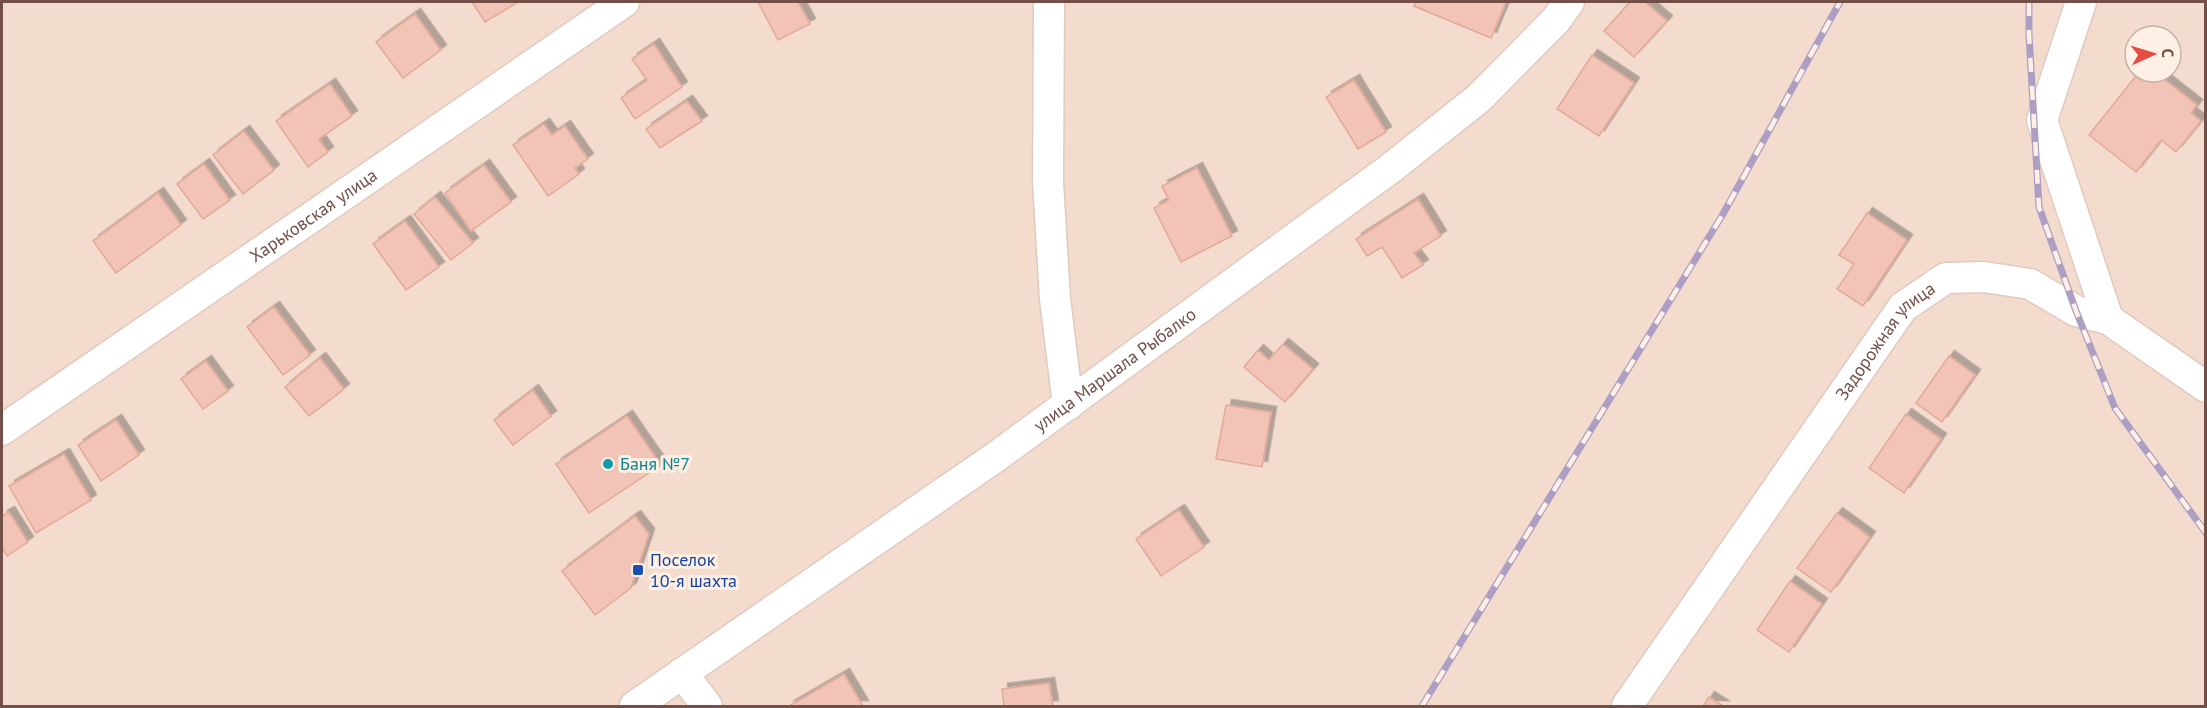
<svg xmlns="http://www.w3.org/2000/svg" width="2207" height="708" viewBox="0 0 2207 708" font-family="'PT Sans',sans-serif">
<defs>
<filter id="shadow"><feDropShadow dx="5.5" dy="-5.5" stdDeviation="0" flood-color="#0004"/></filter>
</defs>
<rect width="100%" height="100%" fill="#fcecdf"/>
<!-- residential -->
<path fill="#f3dcce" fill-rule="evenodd" d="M2 2H2205V706H2ZM2135 36H2171V72H2135Z"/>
<!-- building -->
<g fill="#f1c4b7" stroke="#e4a897" stroke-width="1.5" filter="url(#shadow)">
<path d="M472 2H518L485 22Z"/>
<path d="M758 2H798L810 24 778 40Z"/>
<path d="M1416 2H1506L1491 38 1414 6Z"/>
<path d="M1630 2H1645L1667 21 1634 57 1604 31Z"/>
<path d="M415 14 441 50 403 78 376 42Z"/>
<path d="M654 44 682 87 635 119 621 98 647 80 632 59Z"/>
<path d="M1592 55 1634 83 1599 136 1557 109Z"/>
<path d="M2139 72H2155L2197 105 2191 113 2201 121 2176 152 2161 140 2136 172 2089 135Z"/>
<path d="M1354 80 1386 132 1358 149 1326 97Z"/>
<path d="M330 84 352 116 319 139 328 152 308 167 276 121Z"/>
<path d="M687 101 702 121 660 148 646 129Z"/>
<path d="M544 124 552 135 565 126 588 159 575 168 579 174 548 196 513 145Z"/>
<path d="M244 131 274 170 243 194 213 155Z"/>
<path d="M204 164 230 200 203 219 177 184Z"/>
<path d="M484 165 511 202 471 231 445 193Z"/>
<path d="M1197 168 1232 236 1181 262 1154 208 1169 200 1162 186Z"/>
<path d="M158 193 181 225 116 273 93 241Z"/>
<path d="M435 197 473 243 451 260 414 214Z"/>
<path d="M1418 199 1441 236 1414 253 1423 265 1402 278 1382 247 1367 256 1356 239Z"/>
<path d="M1867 213 1907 240 1863 306 1837 289 1854 264 1839 255Z"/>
<path d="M405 221 439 267 406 290 373 244Z"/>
<path d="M274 307 310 355 283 375 247 327Z"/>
<path d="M1283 344 1313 369 1285 402 1244 367 1258 350 1269 360Z"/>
<path d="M1949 356 1975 375 1942 422 1916 403Z"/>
<path d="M320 358 344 389 309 416 285 387Z"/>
<path d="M206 361 228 391 203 409 181 379Z"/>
<path d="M533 390 551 416 513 445 494 420Z"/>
<path d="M1226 405 1271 412 1262 467 1216 459Z"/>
<path d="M1906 414 1941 439 1904 493 1869 468Z"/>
<path d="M627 416 661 465 589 513 556 464Z"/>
<path d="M116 420 139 455 101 481 78 445Z"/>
<path d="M64 454 91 500 36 533 9 486Z"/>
<path d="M1179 510 1204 547 1161 576 1136 539Z"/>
<path d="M9 512 28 542 7 556 2 547V516Z"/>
<path d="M1837 513 1870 537 1831 592 1797 568Z"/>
<path d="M635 516 649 534 631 588 595 615 562 571Z"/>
<path d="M1790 581 1822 604 1789 652 1757 630Z"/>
<path d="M844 674 863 706H789Z"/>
<path d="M1049 683 1053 706H1004L1002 689Z"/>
<path d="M1709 697 1723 706H1703Z"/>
</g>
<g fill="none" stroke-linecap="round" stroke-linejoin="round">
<defs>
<g id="minor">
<path d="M1049 2 1048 182 1055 299 1068 405"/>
<path d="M2108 319 2206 387"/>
<path id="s1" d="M2 430 624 2"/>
<path d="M682 673 707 706"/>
<path id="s2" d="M635 706 997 456 1391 168 1479 98 1556 20 1569 2"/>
<path id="s3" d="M1627 706 1903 307 1946 278 1984 277 2030 284 2076 311 2108 319 2042 120 2081 2"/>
</g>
</defs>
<!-- minor casing -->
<use href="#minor" stroke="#e2c9be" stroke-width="33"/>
<!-- minor -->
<use href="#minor" stroke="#fff" stroke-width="30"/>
<defs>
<g id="rail">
<path d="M2029 2V35L2039 207 2076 311 2115 408 2206 533"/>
<path d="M1422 706 1723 214 1840 2"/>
</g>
</defs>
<!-- rail casing -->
<use href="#rail" stroke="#ad9fc4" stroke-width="7"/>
<!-- rail -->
<use href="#rail" stroke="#fff0e5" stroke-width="4.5" stroke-dasharray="14" stroke-linecap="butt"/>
</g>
<!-- markers -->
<circle fill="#0f9aa8" stroke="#fff0e5" stroke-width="2" cx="608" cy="464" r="6"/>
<rect fill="#1a4fb4" stroke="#fff0e5" stroke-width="2" x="632" y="564" width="12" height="12" rx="3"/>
<g text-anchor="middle" stroke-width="6" stroke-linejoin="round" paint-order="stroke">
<!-- street labels -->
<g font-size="18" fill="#724f47" stroke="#fff0e5">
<text dy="6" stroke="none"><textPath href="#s1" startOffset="378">Харьковская улица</textPath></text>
<text dy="6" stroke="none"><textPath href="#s3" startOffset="448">Задорожная улица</textPath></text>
<text dy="6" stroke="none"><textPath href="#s2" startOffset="586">улица Маршала Рыбалко</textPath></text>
</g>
<!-- culture labels -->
<g font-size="18" fill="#0d838f" stroke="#fff0e5" text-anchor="start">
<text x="620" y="470">Баня №7</text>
</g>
<!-- transit labels -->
<g font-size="18" fill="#164399" stroke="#fff0e5" text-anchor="start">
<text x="650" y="566">Поселок<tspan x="650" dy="21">10-я шахта</tspan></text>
</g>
</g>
<!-- border -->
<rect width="2207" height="708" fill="none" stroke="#724f47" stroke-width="6"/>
<!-- north arrow -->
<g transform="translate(2153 54) rotate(86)"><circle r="28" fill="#fff0e5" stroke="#c7b0a6" stroke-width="1.5"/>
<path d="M0-4.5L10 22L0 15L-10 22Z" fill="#e74c43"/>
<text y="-9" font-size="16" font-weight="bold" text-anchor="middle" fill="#724f47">С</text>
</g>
</svg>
